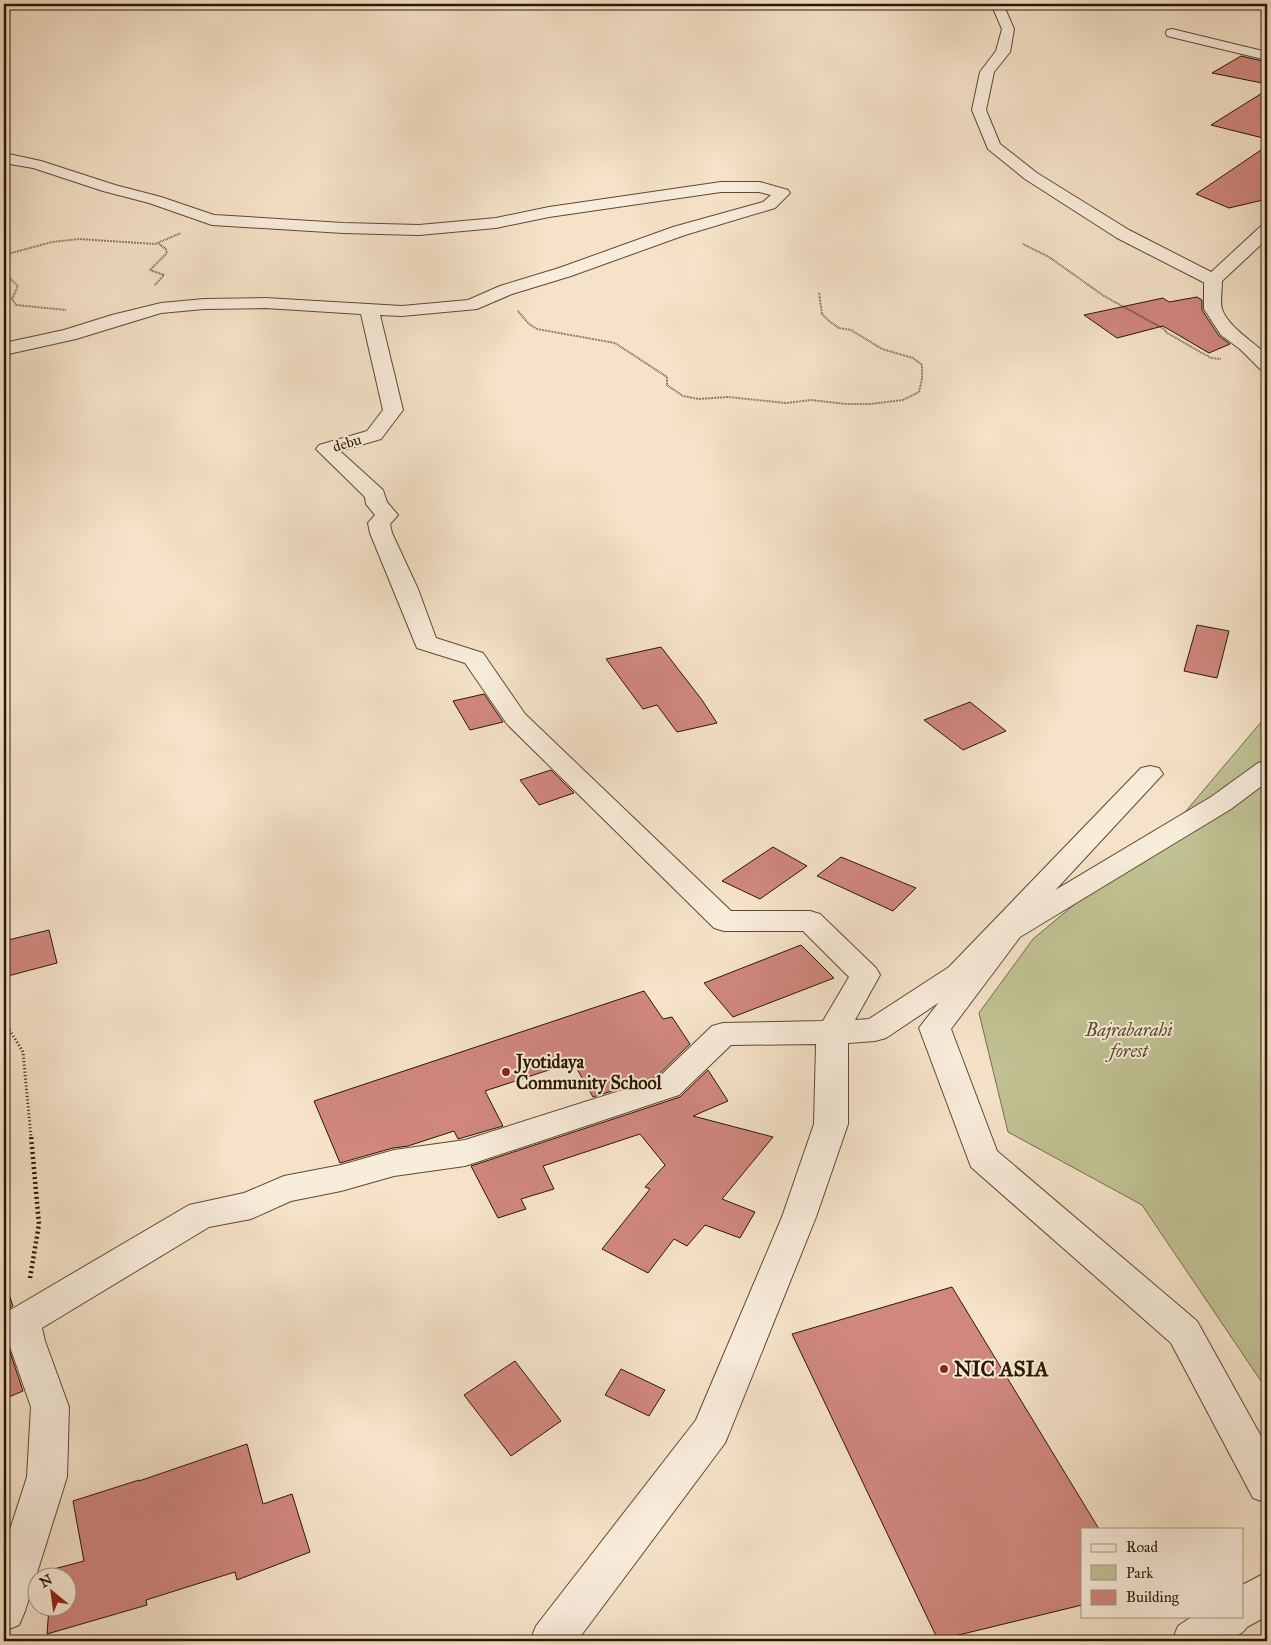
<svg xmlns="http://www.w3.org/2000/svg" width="1271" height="1645" viewBox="0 0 1271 1645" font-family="'IM FELL Great Primer',serif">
<rect width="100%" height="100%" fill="#f5e2c8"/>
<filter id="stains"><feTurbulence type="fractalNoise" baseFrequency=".004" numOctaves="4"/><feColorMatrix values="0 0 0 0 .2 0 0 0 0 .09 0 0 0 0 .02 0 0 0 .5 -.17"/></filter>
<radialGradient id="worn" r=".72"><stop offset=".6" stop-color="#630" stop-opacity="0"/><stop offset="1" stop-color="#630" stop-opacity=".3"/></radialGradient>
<!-- green -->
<path fill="#c0c293" stroke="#756d4a" d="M1267 715V1390L1142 1205 1008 1132 979 1013 1033 939 1186 811Z"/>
<!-- building -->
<g fill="#d0877e" stroke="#2a1800">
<path d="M1241 56 1267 62V84L1212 73Z"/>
<path d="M1267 90V139L1211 125Z"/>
<path d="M1267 146V199L1229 208 1196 194Z"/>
<path d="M1197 297 1202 300V310L1219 336 1230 344 1209 353 1163 326 1117 338 1084 315 1163 298 1169 302Z"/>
<path d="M1197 625 1229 631 1217 678 1184 671Z"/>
<path d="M661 647 702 700 717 723 677 732 657 705 643 709 606 659Z"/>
<path d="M484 694 503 722 470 730 453 701Z"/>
<path d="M970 702 1006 731 963 750 924 720Z"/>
<path d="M551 770 574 793 539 805 520 780Z"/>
<path d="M773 847 807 866 760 899 722 881Z"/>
<path d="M841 857 916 888 893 911 817 876Z"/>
<path d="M49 930 57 963 4 977V941Z"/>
<path d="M801 945 834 978 733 1017 704 983Z"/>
<path d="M644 991 663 1019 672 1017 690 1044 656 1077 593 1097 573 1062 485 1091 503 1126 458 1139 454 1131 408 1146 393 1148 340 1163 314 1101Z"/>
<path d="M708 1070 728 1101 693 1116 773 1137 722 1199 755 1212 740 1238 705 1225 687 1246 674 1239 648 1273 602 1249 650 1189 645 1187 665 1165 640 1134 543 1166 554 1189 521 1199 526 1209 498 1218 471 1166 680 1097Z"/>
<path d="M952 1287 1099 1529H1082V1605L938 1640 792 1334Z"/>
<path d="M7 1289 13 1306 4 1310V1290Z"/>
<path d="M7 1343 23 1391 4 1399V1344Z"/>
<path d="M515 1361 561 1421 511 1456 464 1395Z"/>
<path d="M621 1369 665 1390 649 1416 605 1395Z"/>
<path d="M247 1444 263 1504 292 1494 310 1552 237 1580 235 1572 146 1600 147 1605 47 1634 49 1608H68V1578H50V1570L84 1561 73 1501 139 1480V1481Z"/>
</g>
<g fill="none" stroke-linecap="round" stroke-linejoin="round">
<defs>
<g id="minor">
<path d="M993 4H1005L1004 6 1014 29 1010 52 994 72 986 110 1000 144 1037 173 1129 230 1219 276 1222 280 1219 284 1213 285 1207 284 1117 238 1025 179 988 149 972 110 980 72 996 51 1002 29 992 6Z"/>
<path d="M1172 29 1267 52V60L1167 36 1166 33 1167 30Z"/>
<path d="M4 153 41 161 115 185 161 197 214 215 343 223 419 225 496 218 549 207 721 182H760L788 190 790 193 775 208 685 235 571 276 512 294 477 309 402 316 380 315 403 410 381 439 340 451 383 490 387 502 398 515 390 524 392 533 418 589 436 638 483 653 525 714 731 911H810L820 914 876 968 880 975 855 1020 869 1019 949 967 1141 768 1150 766 1159 768 1163 774 971 981 886 1038 875 1041 848 1043V1124L816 1217 730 1431 725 1443 577 1641H530L536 1626 696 1420 782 1217 814 1124 816 1044 731 1045 679 1095 465 1166 394 1176 341 1191 291 1201 251 1219 209 1227 42 1328 45 1341 69 1407 67 1477 25 1611 19 1625 4 1631V1548L27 1477 31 1407 8 1341 4 1342V1312L12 1309 189 1205 244 1193 284 1176 341 1165 394 1150 465 1140 657 1079 712 1026 723 1023 823 1021 849 977 803 931H724L714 928 507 724 465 663 417 648 370 533 368 523 375 515 366 504 365 497 316 449 319 445 367 431 383 410 361 314 265 308 204 309 161 313 76 339 4 355V343L64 330 112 315 161 303 204 299 265 298 402 306 468 300 500 286 559 268 673 227 763 202 771 195 759 192H721L549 217 496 228 419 235 343 233 212 225 149 203 103 191 33 168 4 163Z"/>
<path d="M1267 1572V1616L1247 1627C1237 1645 1192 1641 1172 1641L1178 1626 1193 1616H1242V1585Z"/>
</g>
<g id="tertiary">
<path d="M1267 225V239L1222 281C1222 289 1220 302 1222 309 1228 327 1254 342 1267 355V371L1260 369 1240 349 1221 335 1204 309V280L1207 276 1261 226Z"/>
<path d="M1267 761V782L1231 809 1020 937 951 1029 997 1151 1197 1321 1267 1447V1503L1253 1498 1171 1343 971 1167 919 1028 1000 923 1211 797 1258 763Z"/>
</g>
</defs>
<!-- minor casing -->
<use href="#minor" stroke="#5d4a32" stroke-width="2"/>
<!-- tertiary casing -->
<use href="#tertiary" stroke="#5d4a32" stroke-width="2"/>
<!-- path-far2 -->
<g stroke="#2a1800" stroke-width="2" stroke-dasharray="0.5 1" stroke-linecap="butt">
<path d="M1023 244 1049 257 1104 296 1164 329 1167 333 1211 358 1221 359"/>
<path d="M4 255 52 242 79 239 155 244 181 233"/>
<path d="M4 273 18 286 12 299 16 305 66 310"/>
<path d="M155 285 164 275 150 270 167 253 166 249 159 244"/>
<path d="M518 311 529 324 537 329 615 343 667 377V385L683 396 699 399 728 397 786 403 811 400 846 404H870L903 400 919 392 922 379V365L913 358 882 349 851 330 839 328 829 321 822 314 819 292"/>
</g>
<!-- path-far1 -->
<path stroke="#2a1800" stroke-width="3" stroke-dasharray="1 2.5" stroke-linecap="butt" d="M4 1021 23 1052 31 1137"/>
<!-- path -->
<path stroke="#2a1800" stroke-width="4.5" stroke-dasharray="2 3" stroke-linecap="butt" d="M30 1278 39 1224 31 1136"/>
<!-- minor -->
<use href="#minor" fill="#f8ecdb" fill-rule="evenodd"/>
<!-- tertiary -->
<use href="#tertiary" fill="#f8ecdb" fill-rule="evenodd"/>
</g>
<!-- markers -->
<g fill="#8f2418" stroke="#f8ecdb" stroke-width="2">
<circle cx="506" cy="1072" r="5"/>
<circle cx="944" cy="1369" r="5"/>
</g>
<g text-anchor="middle" stroke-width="4" stroke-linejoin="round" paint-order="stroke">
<!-- far-street labels -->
<g font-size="15" fill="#2a1800" stroke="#f8ecdb">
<text transform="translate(347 443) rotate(-17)" y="5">debu</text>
</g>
<!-- park labels -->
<g font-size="18" font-style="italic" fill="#574b2c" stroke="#f8ecdb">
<text x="1129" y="1036">Bajrabarahi<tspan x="1129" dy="21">forest</tspan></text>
</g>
<!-- poi labels -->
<g font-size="18" font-weight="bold" fill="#2a1800" stroke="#f8ecdb" text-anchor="start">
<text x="516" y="1068">Jyotidaya<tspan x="516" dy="21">Community School</tspan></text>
</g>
<!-- near-poi labels -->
<g font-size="21" font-weight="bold" fill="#2a1800" stroke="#f8ecdb" text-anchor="start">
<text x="954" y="1376">NIC ASIA</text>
</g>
</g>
<!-- margin -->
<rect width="1271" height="1645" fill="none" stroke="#f5e2c8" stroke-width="20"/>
<rect x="5" y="5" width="1261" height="1635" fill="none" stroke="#2a1800" stroke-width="2.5"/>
<rect x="10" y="10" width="1251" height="1625" fill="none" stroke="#2a1800"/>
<!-- legend -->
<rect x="1081" y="1528" width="162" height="90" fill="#f8ecdb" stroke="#a69783"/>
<rect x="1091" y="1544" width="25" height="8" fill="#f8ecdb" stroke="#a69783"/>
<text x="1126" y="1552" font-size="15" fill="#2a1800">Road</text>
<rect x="1091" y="1565" width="25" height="15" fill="#c0c293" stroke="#a69783"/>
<text x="1126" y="1578" font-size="15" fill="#2a1800">Park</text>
<rect x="1091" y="1590" width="25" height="15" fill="#d0877e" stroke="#a69783"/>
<text x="1126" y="1602" font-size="15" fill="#2a1800">Building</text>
<!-- north arrow -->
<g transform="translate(52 1592) rotate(331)"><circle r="24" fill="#f8ecdb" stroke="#a69783"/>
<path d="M0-4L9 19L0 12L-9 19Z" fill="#8f2418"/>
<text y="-8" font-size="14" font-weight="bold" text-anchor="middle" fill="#2a1800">N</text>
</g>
<rect width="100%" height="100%" filter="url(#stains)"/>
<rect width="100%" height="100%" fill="url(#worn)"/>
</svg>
